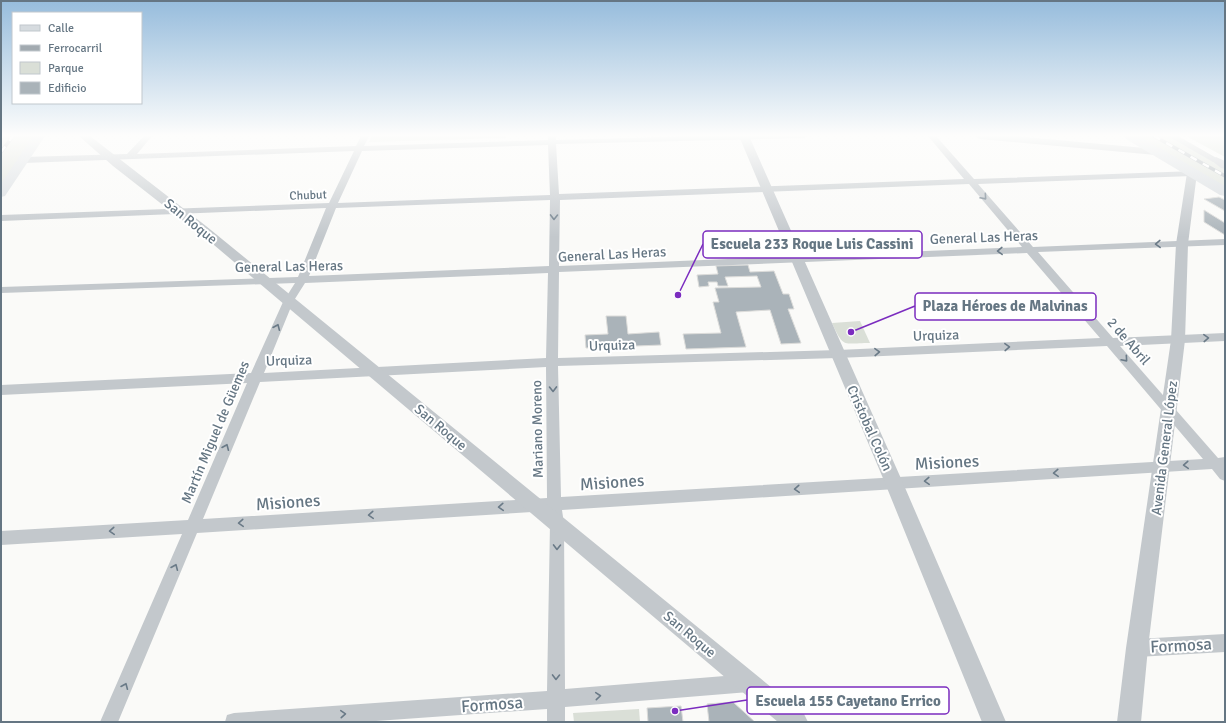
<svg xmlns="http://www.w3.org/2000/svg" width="1226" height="723" viewBox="0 0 1226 723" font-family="Signika,sans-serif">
<rect width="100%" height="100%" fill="#fafaf8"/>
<!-- green -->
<g fill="#dadfd7">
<path d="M1 136H39L1 193Z"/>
<path d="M372 136H506V138L369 142Z"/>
<path d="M1130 136H1172L1225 166V192Z"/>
<path d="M1186 136H1225V157Z"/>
<path d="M860 321 870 343C843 343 844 349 832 323Z"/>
<path d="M639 709 640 722H574L573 713Z"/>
</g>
<!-- building -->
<g fill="#aab3b9" stroke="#dcdcda">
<path d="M1219 197 1225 200V211L1204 199Z"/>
<path d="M1204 210 1225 223V235L1204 222Z"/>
<path d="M748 265 750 272 774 271 783 294H789L794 309H788L801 343 781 344 770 310 736 312 746 347 686 349 683 334 721 333 713 302H719L715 288 761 287 757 276 725 277 728 286H718L717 282H708L709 286 699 287 697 275 718 274 716 266Z"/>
<path d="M606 316H626L628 334 659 332 661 345 586 348 585 335 608 334Z"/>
<path d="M733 702 755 722H709L707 704Z"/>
<path d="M681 706 683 722H648L647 708Z"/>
</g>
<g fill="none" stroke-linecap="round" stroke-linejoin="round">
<!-- minor -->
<g fill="#c3c8cc" fill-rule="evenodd">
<path d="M144 136H152L137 154 356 146 361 136H369L364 146 548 140V136H556V140L707 136H808L804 138 556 144 559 194 964 179 928 136H936L974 179 1195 171 1196 173 1195 175 1192 176 978 184 1033 247 1225 239V245L1038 252 1113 338 1225 333V341L1120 346 1218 458 1225 457V481L1220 479 1212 469 562 510 564 524 565 689 749 674 755 677 758 683 755 689 749 692 565 707V722H547V709L362 722H225L227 715 234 713 547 691 550 524 548 511 197 533 118 722H100L182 534 1 545V531L188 520 247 383 1 395V385L251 373 283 302 295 283 1 293V287L298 277 326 208 1 221V215L329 203 354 151 23 163 19 160 23 157 127 154ZM548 145 550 195 338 203 362 151ZM969 184 1022 247 559 266 560 200ZM550 200 549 266 309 276 336 208ZM1027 253 1100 338 838 350 558 358 559 272ZM548 273 546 358 264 373 293 302 305 283ZM1107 346 1203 459 561 497 558 366 838 358ZM546 367 547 498 203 519 260 382Z"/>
<path d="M1168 136H1178L1220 160 1219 162H1213Z"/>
<path d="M1225 634V652L1137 657 1131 654 1128 648 1131 642 1137 639Z"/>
</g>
<!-- tertiary -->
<g fill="#c3c8cc" fill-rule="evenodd">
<path d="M79 136H90L206 226 804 714 808 722H778L214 245 113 166Z"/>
<path d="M739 136H749L903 483 1006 722H982L885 483Z"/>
<path d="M975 136H1012L1156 149 1161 152 1156 155 980 139Z"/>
<path d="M1216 157 1225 161V169L1221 168 1211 160Z"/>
<path d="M1192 170 1197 173 1188 244 1185 340 1148 648 1141 722H1117L1126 648 1171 340 1176 244 1187 173Z"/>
</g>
<!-- secondary -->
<path fill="#d6dbdf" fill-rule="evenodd" d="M33 136H45L5 196 1 197V184Z"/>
<!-- primary -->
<path fill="#d6dbdf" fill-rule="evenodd" d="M1124 136H1139L1225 186V196L1220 195 1126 139Z"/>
<defs>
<g id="rail">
<path d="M1154 136 1225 176"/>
<path d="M1 138 3 136"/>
<path d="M1 152 13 136"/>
</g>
</defs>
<!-- rail casing -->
<use href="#rail" stroke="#a2aab0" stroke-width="3.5"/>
<!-- rail -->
<use href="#rail" stroke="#fff" stroke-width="2.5" stroke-dasharray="7" stroke-linecap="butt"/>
</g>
<!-- one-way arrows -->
<defs><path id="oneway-chevron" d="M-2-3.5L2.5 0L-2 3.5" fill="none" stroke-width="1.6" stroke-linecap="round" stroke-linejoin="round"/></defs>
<g stroke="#6a7a87">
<use href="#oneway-chevron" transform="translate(984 197) rotate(49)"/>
<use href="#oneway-chevron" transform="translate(554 217) rotate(91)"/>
<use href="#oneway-chevron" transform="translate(1158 244) rotate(178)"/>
<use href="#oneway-chevron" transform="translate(1000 251) rotate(178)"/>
<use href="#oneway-chevron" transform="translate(277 327) rotate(-67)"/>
<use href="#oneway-chevron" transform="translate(1206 338) rotate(-3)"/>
<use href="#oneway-chevron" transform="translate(1007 347) rotate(-2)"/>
<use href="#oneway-chevron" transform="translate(877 352) rotate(-2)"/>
<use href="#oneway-chevron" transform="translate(1125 359) rotate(49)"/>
<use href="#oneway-chevron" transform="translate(553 389) rotate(89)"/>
<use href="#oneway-chevron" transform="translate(226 447) rotate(-67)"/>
<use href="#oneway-chevron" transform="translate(1186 465) rotate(176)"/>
<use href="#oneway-chevron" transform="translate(1056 473) rotate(177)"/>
<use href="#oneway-chevron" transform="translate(927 481) rotate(177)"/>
<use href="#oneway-chevron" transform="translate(797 489) rotate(176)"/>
<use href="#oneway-chevron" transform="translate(501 507) rotate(176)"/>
<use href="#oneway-chevron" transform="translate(371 515) rotate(176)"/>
<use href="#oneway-chevron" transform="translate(241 523) rotate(176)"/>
<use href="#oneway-chevron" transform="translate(112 531) rotate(176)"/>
<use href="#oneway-chevron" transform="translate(557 547) rotate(91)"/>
<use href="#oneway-chevron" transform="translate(175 567) rotate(-67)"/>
<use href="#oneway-chevron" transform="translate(556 677) rotate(91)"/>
<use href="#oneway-chevron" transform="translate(125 686) rotate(-67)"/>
<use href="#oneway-chevron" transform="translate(598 696) rotate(-5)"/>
<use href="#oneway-chevron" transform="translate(343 714) rotate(-4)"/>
</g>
<!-- sky -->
<linearGradient id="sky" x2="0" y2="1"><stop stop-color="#96bcdc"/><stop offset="0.57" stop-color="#fdfdfc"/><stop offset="1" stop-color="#fdfdfc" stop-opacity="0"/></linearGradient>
<rect width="1226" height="237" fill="url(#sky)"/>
<g text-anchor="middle" stroke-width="4" stroke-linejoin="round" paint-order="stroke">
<!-- far-street labels -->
<g font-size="12" fill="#657683" stroke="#fff">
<text transform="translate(308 195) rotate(-2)" y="4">Chubut</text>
</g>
<!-- street labels -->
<g font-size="14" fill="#657683" stroke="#fff">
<text transform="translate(191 221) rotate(39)" y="5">San Roque</text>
<text transform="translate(984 237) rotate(-2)" y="5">General Las Heras</text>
<text transform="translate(612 254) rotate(-3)" y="5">General Las Heras</text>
<text transform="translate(289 266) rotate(-1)" y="5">General Las Heras</text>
<text transform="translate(936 335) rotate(-2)" y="5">Urquiza</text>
<text transform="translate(1129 341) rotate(49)" y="5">2 de Abril</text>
<text transform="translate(612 345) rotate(-2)" y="5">Urquiza</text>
<text transform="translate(289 360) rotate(-2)" y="5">Urquiza</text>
<text transform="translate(441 427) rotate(40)" y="5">San Roque</text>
<text transform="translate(870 428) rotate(66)" y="5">Cristobal Colón</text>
<text transform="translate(537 429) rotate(-91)" y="5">Mariano Moreno</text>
<text transform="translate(215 432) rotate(-67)" y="5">Martín Miguel de Güemes</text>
<text transform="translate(1164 448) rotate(-83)" y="5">Avenida General López</text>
<text transform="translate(690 634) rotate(40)" y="5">San Roque</text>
</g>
<!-- near-street labels -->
<g font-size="17" fill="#657683" stroke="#fff">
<text transform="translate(947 462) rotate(-3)" y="6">Misiones</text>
<text transform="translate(612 482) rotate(-4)" y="6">Misiones</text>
<text transform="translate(288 502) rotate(-4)" y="6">Misiones</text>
<text transform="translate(1181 645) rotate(-3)" y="6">Formosa</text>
<text transform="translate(492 704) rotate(-4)" y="6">Formosa</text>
</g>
</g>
<!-- callouts -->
<path fill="none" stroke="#7b2cbf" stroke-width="1.5" d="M678 295L703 244M851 332L915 306M675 711L747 700"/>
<g fill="#7b2cbf" stroke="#fff" stroke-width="1.5">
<circle cx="678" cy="295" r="4"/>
<circle cx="851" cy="332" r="4"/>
<circle cx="675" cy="711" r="4"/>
</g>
<g fill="#fff" stroke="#7b2cbf" stroke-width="1.5">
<rect x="703" y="231" width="219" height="27" rx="4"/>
<rect x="915" y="293" width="181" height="27" rx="4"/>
<rect x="747" y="687" width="202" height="27" rx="4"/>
</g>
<g font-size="15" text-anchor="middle" font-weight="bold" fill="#657683">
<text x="812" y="249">Escuela 233 Roque Luis Cassini</text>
<text x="1005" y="311">Plaza Héroes de Malvinas</text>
<text x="848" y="706">Escuela 155 Cayetano Errico</text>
</g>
<!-- border -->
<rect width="1226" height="723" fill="none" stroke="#657683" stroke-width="4"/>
<!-- legend -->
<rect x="12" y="12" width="130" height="92" fill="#ffffff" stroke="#c1c8cd"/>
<rect x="20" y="25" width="20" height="6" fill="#d6dbdf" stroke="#c1c8cd"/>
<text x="48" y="32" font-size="12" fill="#657683">Calle</text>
<rect x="20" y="45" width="20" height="6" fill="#a2aab0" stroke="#c1c8cd"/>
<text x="48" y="52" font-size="12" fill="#657683">Ferrocarril</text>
<rect x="20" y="62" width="20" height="12" fill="#dadfd7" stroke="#c1c8cd"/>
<text x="48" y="72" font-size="12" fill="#657683">Parque</text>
<rect x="20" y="82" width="20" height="12" fill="#aab3b9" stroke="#c1c8cd"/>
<text x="48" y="92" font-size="12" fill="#657683">Edificio</text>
</svg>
